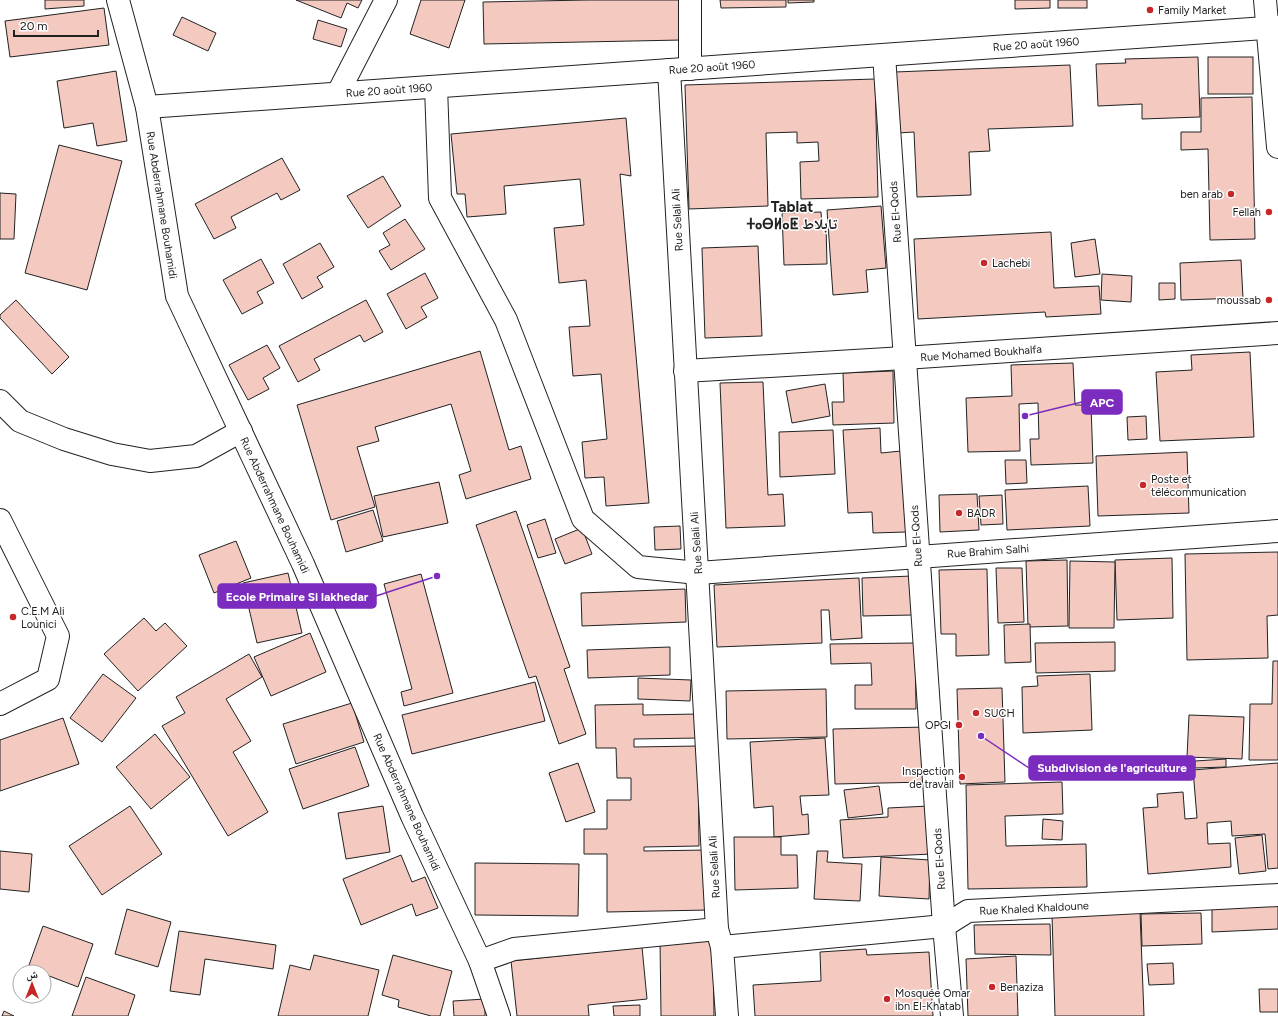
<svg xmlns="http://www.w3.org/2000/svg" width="1278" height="1016" viewBox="0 0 1278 1016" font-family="Figtree,'Noto Naskh Arabic','Noto Sans Tifinagh',sans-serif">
<rect width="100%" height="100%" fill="#fff"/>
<!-- building -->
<g fill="#f3c9c0" stroke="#222">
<path d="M45 0H84V6L45 9Z"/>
<path d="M296 0H362L358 8 347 3 341 18Z"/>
<path d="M421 0H465L449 48 410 34Z"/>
<path d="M588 0H681L682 40 484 44 483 2Z"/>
<path d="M720 0H786V7L721 8Z"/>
<path d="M788 0H814V2L788 3Z"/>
<path d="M1015 0H1050V8L1015 9Z"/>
<rect x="1058" y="0" width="29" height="8"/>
<path d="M104 8 109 45 10 57 5 21Z"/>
<path d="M182 17 216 33 208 51 173 35Z"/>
<path d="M318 20 347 29 341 47 313 39Z"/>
<path d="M1198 57 1200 117 1142 119V104L1098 106 1096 64 1126 63 1125 59Z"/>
<rect x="1208" y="57" width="45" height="37"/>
<path d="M1070 65 1073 126 988 129 990 151 969 152 971 195 917 197 914 132 898 133 895 72Z"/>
<path d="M116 71 127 141 97 146 93 123 64 128 57 81Z"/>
<path d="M875 79 878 197 801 199 800 162 819 161 818 142 797 143V132L766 133 768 206 689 209 685 85Z"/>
<path d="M1252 97 1255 239 1210 240 1208 149 1181 150V132H1201V98Z"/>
<path d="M626 118 631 176 620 174 649 503 606 506 604 477 585 478 582 442 607 439 601 374 573 376 569 327 590 326 586 280 559 283 554 228 584 225 580 179 504 186 506 214 467 217 465 194H457L451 134Z"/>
<path d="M59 145 122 161 87 290 25 273Z"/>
<path d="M282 158 300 190 281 200 277 193 231 217 236 228 214 239 195 204Z"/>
<path d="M383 176 401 206 368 228 347 196Z"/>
<path d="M0 193 16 194 14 239H0Z"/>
<path d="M881 206 886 268 866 270 868 292 833 295 827 210Z"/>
<path d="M821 212 822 226H826L827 264 784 265 782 213Z"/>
<path d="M405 219 425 249 391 270 379 251 390 245 383 233Z"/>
<path d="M1051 232 1054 288 1099 286 1101 314 1046 317 1045 312 918 319 914 239Z"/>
<path d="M1095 239 1100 274 1075 277 1071 243Z"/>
<path d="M320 243 334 267 317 277 323 287 302 299 283 264Z"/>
<path d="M758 246 762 336 705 338 702 248Z"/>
<path d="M261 259 274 283 257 292 263 303 242 314 223 280Z"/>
<path d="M1241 260 1243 298 1181 300 1180 263Z"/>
<path d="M425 273 438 298 421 307 427 317 406 329 387 294Z"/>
<path d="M1102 274 1132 276 1131 302 1101 300Z"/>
<path d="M1159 283H1175V299L1159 300Z"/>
<path d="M16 300 69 357 52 374 0 318V315Z"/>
<path d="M366 300 383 332 364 342 360 335 314 359 320 370 298 382 279 346Z"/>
<path d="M267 345 280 368 263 378 269 389 248 400 229 365Z"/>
<path d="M480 351 509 450 521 446 531 479 466 499 459 475 471 471 451 404 375 427 379 441 357 447 375 507 331 520 297 405Z"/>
<path d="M1250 352 1254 437 1160 441 1156 372 1192 370 1191 355Z"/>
<path d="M1073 363 1075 405H1091L1093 463 1031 465 1030 439H1039L1038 403 1019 404 1020 451 968 452 966 398 1012 396 1011 365Z"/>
<path d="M893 371 894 423 833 425 832 402H844L843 373Z"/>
<path d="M763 382 768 495 783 494 785 526 726 528 720 383Z"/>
<path d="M825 384 830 416 792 423 786 391Z"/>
<path d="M1146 416 1147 439 1128 440 1127 417Z"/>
<path d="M880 428 881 453 901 451 906 532 873 533 872 512 848 513 843 430Z"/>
<path d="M833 430 835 474 780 477 779 432Z"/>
<path d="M1187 452 1189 513 1098 516 1096 456Z"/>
<path d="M1005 460H1026L1027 483 1006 484Z"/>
<path d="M439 482 448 523 383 537 374 496Z"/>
<path d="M1088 486 1090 526 1007 530 1005 490Z"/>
<path d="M977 494 979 530 940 532 939 495Z"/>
<path d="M1002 495 1003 524 981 525 979 496Z"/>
<path d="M373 510 383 541 346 552 337 521Z"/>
<path d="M516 511 570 667 564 669 586 734 559 744 536 676 529 678 476 525Z"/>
<path d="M545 519 556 553 538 558 527 525Z"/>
<path d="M680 526 681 549 655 550 654 527Z"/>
<path d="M582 528 592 554 565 564 555 539Z"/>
<path d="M236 541 251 578 214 593 199 555Z"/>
<path d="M1278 552V615L1267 616 1268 658 1187 660 1185 554Z"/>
<path d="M1172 558 1173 618 1117 620 1115 560Z"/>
<path d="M1067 560 1068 626 1028 627 1026 561Z"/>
<path d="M1070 561 1115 562 1114 628H1069Z"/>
<path d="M996 568H1022L1024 622 998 623Z"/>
<path d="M987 569 989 655 956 656V634H941L939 570Z"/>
<path d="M288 573 302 633 257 643 243 583Z"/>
<path d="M421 574 453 693 404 706 401 692 412 689 384 584Z"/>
<path d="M912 576 913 615 863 616 862 578Z"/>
<path d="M859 578 862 638 831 640 829 610H821L822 643 717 647 714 585Z"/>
<path d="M685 589 686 622 582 626 581 593Z"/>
<path d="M144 618 156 631 165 623 187 646 138 691 104 654Z"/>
<path d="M1030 624 1031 662 1005 663 1004 625Z"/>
<path d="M310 633 326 672 271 696 254 657Z"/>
<path d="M1115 642V671L1036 673 1035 643Z"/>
<path d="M915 643 916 709H855V685H872L871 663 831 664 830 644Z"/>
<path d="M670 647V675L588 678 587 650Z"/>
<path d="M249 654 262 677 226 699 251 741 233 752 268 812 228 836 162 726 185 713 176 697Z"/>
<path d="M1273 661H1278V760H1249L1250 704H1272Z"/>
<path d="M103 674 136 698 102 742 70 718Z"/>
<path d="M1090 674 1092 730 1023 733 1022 687 1038 686 1037 676Z"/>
<path d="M638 678 691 680 690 701 638 699Z"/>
<path d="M535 682 545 721 412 754 402 715Z"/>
<path d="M1002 688 1005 782 960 784 957 689Z"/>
<path d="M826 689 827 737 727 739 726 691Z"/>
<path d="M352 703 364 742 296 764 283 724Z"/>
<path d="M643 704V715L698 714 699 738 634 739V747L698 746 699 846 644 847V851L707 850 708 910 607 912V854H584V829H607V800H631V778H617L616 748H596L595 705Z"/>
<path d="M1189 715 1244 717 1242 759 1187 757Z"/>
<path d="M63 718 79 764 0 791V740Z"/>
<path d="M927 727 928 782 835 784 833 729Z"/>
<path d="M155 734 190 777 151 809 116 767Z"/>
<path d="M825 738 829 795 800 796 802 815 808 814 809 834 774 837 773 806 754 808 750 742Z"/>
<path d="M355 747 369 786 303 809 289 769Z"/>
<path d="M1226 759V767L1195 768V761Z"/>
<path d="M578 763 595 812 566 822 549 773Z"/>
<path d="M1278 763V868L1268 869 1265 834 1232 836 1231 821 1207 823 1208 844 1230 843 1231 867 1148 874 1143 808 1158 807 1157 794 1183 792 1185 819 1197 818 1193 770Z"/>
<path d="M1062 782 1063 814 1005 816 1006 846 1086 844 1087 887 968 889 966 785Z"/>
<path d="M879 786 883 814 848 818 844 790Z"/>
<path d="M130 806 162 854 102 895 69 846Z"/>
<path d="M383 806 390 852 346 859 338 813Z"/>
<path d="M929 806 932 854 843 858 840 820 888 817V808Z"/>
<path d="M1043 819 1063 821 1062 840 1042 839Z"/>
<path d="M1262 835 1266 871 1239 874 1235 838Z"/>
<path d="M734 837H781V855H797L798 888 735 890Z"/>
<path d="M0 851 32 854 29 892 0 889Z"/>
<path d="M817 851H828L827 862 862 864 860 901 814 899Z"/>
<path d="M401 855 412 882 425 877 438 908 416 916 412 904 361 925 343 879Z"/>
<path d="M881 857 930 860 929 899 879 896Z"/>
<path d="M475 863 579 864 578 916 475 915Z"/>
<path d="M1278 906V929L1212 932V908Z"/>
<path d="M127 909 171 922 158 967 115 954Z"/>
<path d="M1140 912 1144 1016H1055L1052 915Z"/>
<path d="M1201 913 1202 944 1142 946 1141 914Z"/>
<path d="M1050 924 1051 955 975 954 974 925Z"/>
<path d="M43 926 93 944 78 987 44 974V972L28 968Z"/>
<path d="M179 931 276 945 273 969 205 959 200 995 170 991Z"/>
<path d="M713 940 714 1016H661L660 941Z"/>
<path d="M642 947 647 999 588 1005 589 1016H517L511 961Z"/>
<path d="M866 949 867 955 929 952 933 1016H755L753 985 821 981 820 952Z"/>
<path d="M314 955 379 970 368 1016H278L290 965 310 970Z"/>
<path d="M393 955 452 971 440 1016H431L398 1007 399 1000 382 995Z"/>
<path d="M1016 956 1018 1016H968L966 959Z"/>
<path d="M1173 963 1174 984 1149 985 1147 964Z"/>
<path d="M86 977 135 995 128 1016H72Z"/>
<path d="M1259 989H1278V1012H1260Z"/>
<path d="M485 999V1016H454L453 1001Z"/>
<path d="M640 1005V1016H614L613 1006Z"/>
<path d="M4 1011 14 1016H2Z"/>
</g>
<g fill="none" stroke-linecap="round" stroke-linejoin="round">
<defs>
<g id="minor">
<path d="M118 0 147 107 177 296 303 564 412 816 480 961 499 1016"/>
<path d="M884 55 944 926 952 1016"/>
<path d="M690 69V0"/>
<path d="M669 70 717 929 722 947 727 1016"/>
<path d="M436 87 440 198 506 320 583 519 638 567 698 573 1278 531"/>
<path d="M338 93 386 0"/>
<path d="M147 107 1278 27"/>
<path d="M685 371 904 358 1278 333"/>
<path d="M0 401 20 421 64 439 112 454 150 461 196 456 241 431"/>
<path d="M0 520 58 636 48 679 0 704"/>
<path d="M722 947 944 926 968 911 1278 895"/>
<path d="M480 961 514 949 717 929"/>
</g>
<path id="major" d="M1265 0 1278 147"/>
</defs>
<!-- minor casing -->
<use href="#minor" stroke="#222" stroke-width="24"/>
<!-- major casing -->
<use href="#major" stroke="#222" stroke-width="24"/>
<!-- minor -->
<use href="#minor" stroke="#fff" stroke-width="22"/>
<!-- major -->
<use href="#major" stroke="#fff" stroke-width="22"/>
</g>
<!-- markers -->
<g fill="#c62828" stroke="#fff" stroke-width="1.5">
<circle cx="1150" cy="10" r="4"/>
<circle cx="1231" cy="194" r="4"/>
<circle cx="1269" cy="212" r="4"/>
<circle cx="984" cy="263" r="4"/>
<circle cx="1269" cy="300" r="4"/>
<circle cx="1143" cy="485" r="4"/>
<circle cx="959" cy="513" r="4"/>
<circle cx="13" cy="617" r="4"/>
<circle cx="976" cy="713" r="4"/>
<circle cx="959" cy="725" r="4"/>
<circle cx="962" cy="777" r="4"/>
<circle cx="992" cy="987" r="4"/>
<circle cx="887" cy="999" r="4"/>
</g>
<g text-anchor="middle" stroke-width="3" stroke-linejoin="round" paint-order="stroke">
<!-- poi labels -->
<g font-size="11" fill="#222" stroke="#fff" text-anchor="start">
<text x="1158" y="14">Family Market</text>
<text x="1223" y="198" text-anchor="end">ben arab</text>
<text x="1261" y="216" text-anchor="end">Fellah</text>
<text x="992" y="267">Lachebi</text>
<text x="1261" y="304" text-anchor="end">moussab</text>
<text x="1151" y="483">Poste et<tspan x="1151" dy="13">télécommunication</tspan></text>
<text x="967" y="517">BADR</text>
<text x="21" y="615">C.E.M Ali<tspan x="21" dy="13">Lounici</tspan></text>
<text x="984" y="717">SUCH</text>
<text x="951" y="729" text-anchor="end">OPGI</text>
<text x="954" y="775" text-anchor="end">Inspection<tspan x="954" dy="13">de travail</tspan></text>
<text x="1000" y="991">Benaziza</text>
<text x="895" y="997">Mosquée Omar<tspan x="895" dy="13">ibn El-Khatab</tspan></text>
</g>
<!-- street labels -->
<g font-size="11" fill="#222" stroke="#fff">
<text transform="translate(1036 44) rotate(-4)" y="4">Rue 20 août 1960</text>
<text transform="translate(712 67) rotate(-4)" y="4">Rue 20 août 1960</text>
<text transform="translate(389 90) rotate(-4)" y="4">Rue 20 août 1960</text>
<text transform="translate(162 205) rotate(81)" y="4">Rue Abderrahmane Bouhamidi</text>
<text transform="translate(895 212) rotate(-94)" y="4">Rue El-Qods</text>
<text transform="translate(677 220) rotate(-93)" y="4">Rue Selali Ali</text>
<text transform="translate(981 353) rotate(-4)" y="4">Rue Mohamed Boukhalfa</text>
<text transform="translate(275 505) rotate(65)" y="4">Rue Abderrahmane Bouhamidi</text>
<text transform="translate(916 536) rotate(-94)" y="4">Rue El-Qods</text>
<text transform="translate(696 543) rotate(-94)" y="4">Rue Selali Ali</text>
<text transform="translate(988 551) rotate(-4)" y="4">Rue Brahim Salhi</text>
<text transform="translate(407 802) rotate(66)" y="4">Rue Abderrahmane Bouhamidi</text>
<text transform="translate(939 859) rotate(-94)" y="4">Rue El-Qods</text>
<text transform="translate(714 867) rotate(-93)" y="4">Rue Selali Ali</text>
<text transform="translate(1034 908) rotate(-3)" y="4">Rue Khaled Khaldoune</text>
</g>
<!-- district labels -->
<g font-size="15" font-weight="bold" fill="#222" stroke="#fff">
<text x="792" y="212">Tablat<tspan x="792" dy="17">ⵜⴰⴱⵍⴰⵟ تابلاط</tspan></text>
</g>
</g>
<!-- callouts -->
<path fill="none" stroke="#7b2cbf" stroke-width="1.5" d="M1025 416L1082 402M437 576L376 596M981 736L1029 768"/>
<g fill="#7b2cbf" stroke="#fff" stroke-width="1.5">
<circle cx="1025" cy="416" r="4"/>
<circle cx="437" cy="576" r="4"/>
<circle cx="981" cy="736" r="4"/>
</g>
<g fill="#7b2cbf" stroke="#7b2cbf" stroke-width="1.5">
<rect x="1082" y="390" width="40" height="24" rx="4"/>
<rect x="218" y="584" width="158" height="24" rx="4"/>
<rect x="1029" y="756" width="166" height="24" rx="4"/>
</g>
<g font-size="12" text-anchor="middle" font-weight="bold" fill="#fff">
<text x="1102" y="407">APC</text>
<text x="297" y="601">Ecole Primaire Si lakhedar</text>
<text x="1112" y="772">Subdivision de l'agriculture</text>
</g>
<!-- north arrow -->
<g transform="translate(32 984)"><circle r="19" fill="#ffffff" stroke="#a7a7a7"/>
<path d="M0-3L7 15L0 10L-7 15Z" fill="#c62828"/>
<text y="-6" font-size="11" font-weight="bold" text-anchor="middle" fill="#222222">ش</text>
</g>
<!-- scale -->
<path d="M14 30v6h84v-6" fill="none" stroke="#222222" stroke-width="2"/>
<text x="20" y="30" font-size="12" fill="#222222" stroke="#ffffff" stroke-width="3" paint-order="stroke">20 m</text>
</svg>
